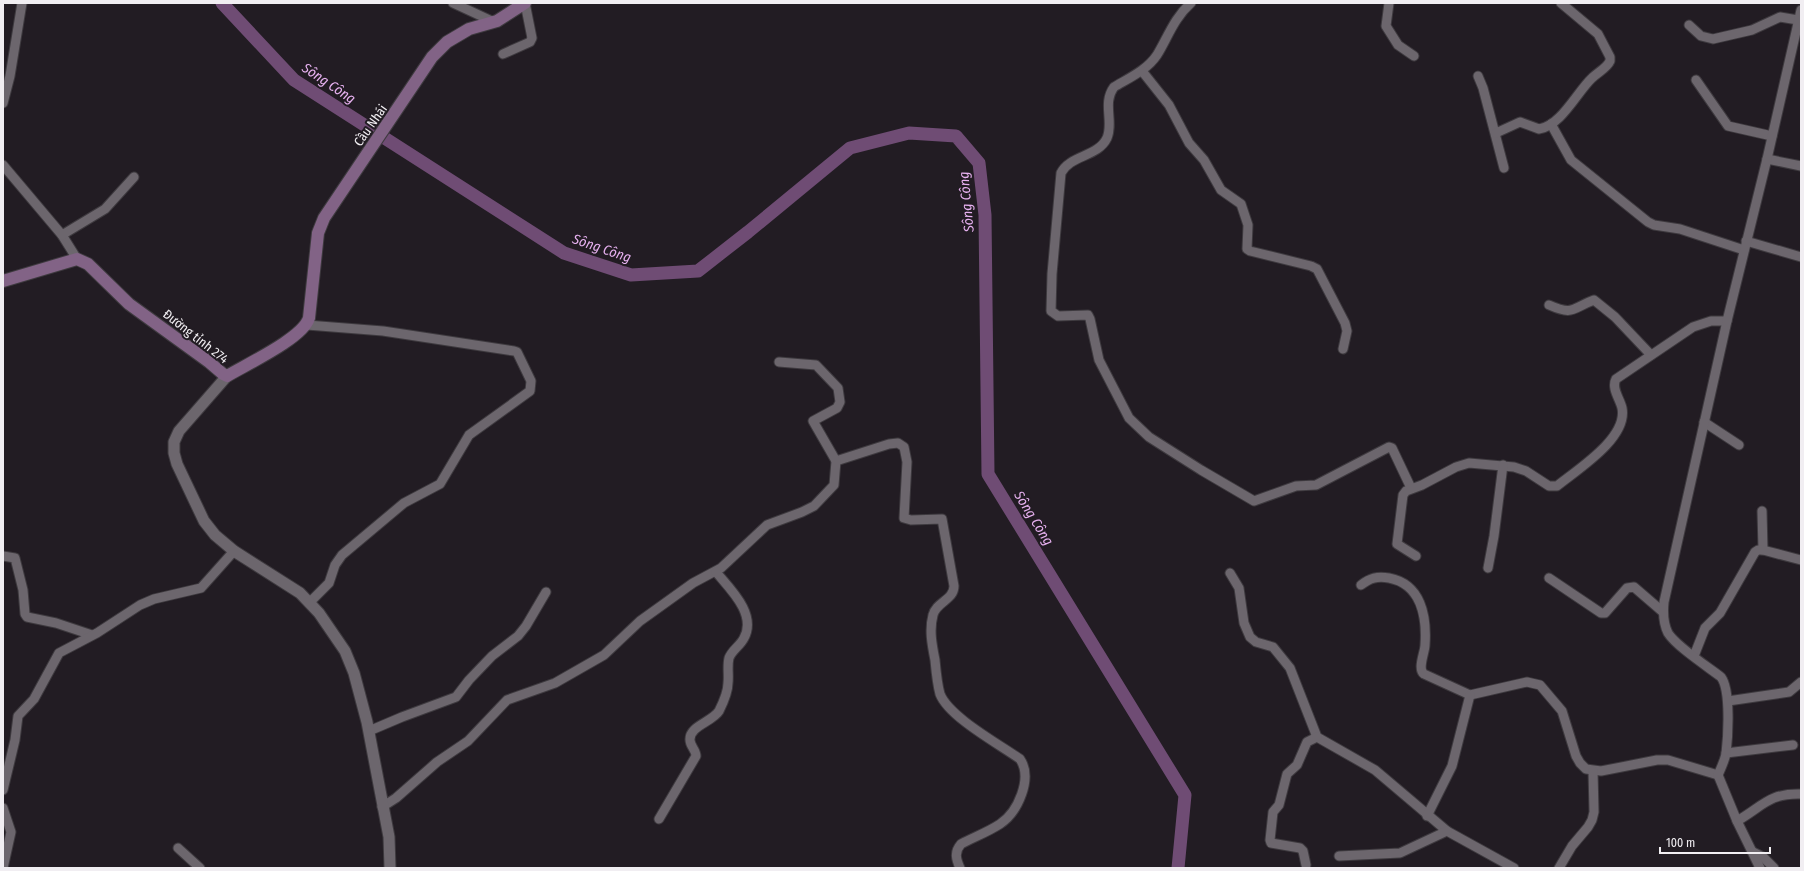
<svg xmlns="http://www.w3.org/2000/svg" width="1804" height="871" viewBox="0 0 1804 871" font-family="'Fira Sans Condensed',sans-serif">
<rect width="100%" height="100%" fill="#221c23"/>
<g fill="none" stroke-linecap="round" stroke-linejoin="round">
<!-- river -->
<path stroke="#6f4c74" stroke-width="13" d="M222 3 294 80 564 253 631 275 698 271 748 232 850 148 909 133 956 136 979 163 985 215 988 474 1185 795 1178 868"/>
<defs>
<g id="minor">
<path d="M453 3 494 22"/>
<path d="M1191 3C1174 18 1168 37 1157 55 1147 70 1129 78 1114 87 1102 103 1114 122 1107 138 1098 157 1070 155 1061 173L1052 274 1051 311 1058 316 1088 315 1090 319 1099 360 1129 418 1149 437 1201 470 1254 501 1296 486 1316 485 1389 447 1392 448 1411 488"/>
<path d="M1389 3 1386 26 1398 45 1414 56"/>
<path d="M1689 25 1701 36 1713 39 1752 30 1780 17 1798 20"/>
<path d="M503 54 530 42 532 38 525 3"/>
<path d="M1142 71 1169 105 1189 143 1204 160 1221 190 1241 204 1248 225 1247 249 1250 251 1311 266 1317 269 1345 323 1347 331 1343 349"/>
<path d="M1478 76 1483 88 1504 168"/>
<path d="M1696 80 1728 126 1772 136"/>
<path d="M3 103 10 76 22 3"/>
<path d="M1551 124 1571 160 1648 222 1654 225 1680 229 1744 250"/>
<path d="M1496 133 1520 122 1539 129C1561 126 1577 92 1592 78 1598 72 1607 68 1610 61V57L1598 34 1561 3"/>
<path d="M1767 159 1801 166"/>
<path d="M3 165 62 235 77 259"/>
<path d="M62 235 105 209 134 177"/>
<path d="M1746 241 1801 257"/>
<path d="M1549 305C1574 316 1572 308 1594 300L1615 317 1651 355"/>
<path d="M307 325 383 331 514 351 517 352 531 381 530 391 469 435 440 484 404 503 342 555 335 565 329 583 309 603"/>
<path d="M1704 422 1739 445"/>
<path d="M836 461 889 444 898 443 904 447 907 462 904 518 911 520 942 519 954 586C954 600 936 602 933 615 929 630 932 645 935 660 936 671 937 683 940 694 949 717 999 744 1020 759 1033 778 1018 812 1000 824 988 832 974 837 961 844 954 852 956 859 960 868"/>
<path d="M1762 511 1763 550"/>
<path d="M3 556 15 558 23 590 25 614 27 617 56 623 92 635"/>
<path d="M1416 556 1397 544 1403 495 1406 491 1422 485 1456 467 1469 463 1514 467 1526 471 1549 486H1557C1578 469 1628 438 1622 408 1620 399 1611 388 1616 379L1693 327 1711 321H1727"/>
<path d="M1488 568 1494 536 1503 465"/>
<path d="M1230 573 1239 588 1244 623 1250 637 1256 642 1273 647 1290 668 1317 737 1375 770 1447 831 1514 868"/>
<path d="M1549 578 1601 613H1605L1627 588 1634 587 1663 612"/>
<path d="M1361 585C1370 578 1377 576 1389 578 1421 584 1427 616 1425 645 1425 652 1417 669 1424 674L1470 695 1527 682 1540 685 1562 711 1576 756 1580 763 1586 769 1601 771 1657 760H1668L1718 775"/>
<path d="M1694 656 1705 628 1720 613 1755 552 1758 550H1763L1801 560"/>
<path d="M1728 701 1789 692 1801 682"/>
<path d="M369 731 402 717 456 697 469 680 492 656 518 636 526 626 546 592"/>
<path d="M1726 753 1793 745"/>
<path d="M3 790 15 740 18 716 34 699 59 653 97 633 140 605 154 599 201 588 234 551"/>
<path d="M382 807 396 798 437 762 468 741 507 700 555 683 604 655 640 621 693 583 721 568 767 525 802 512 814 506 834 485 836 461 813 421 837 408 840 402 838 388 816 365 779 362"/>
<path d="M3 808 11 832 3 868"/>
<path d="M1427 816 1452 766 1470 695"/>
<path d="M659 819 696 756C696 750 690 746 690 740 689 726 712 722 719 711 723 703 728 692 728 683 729 675 727 666 729 658 732 650 740 646 744 638 757 614 730 589 716 572"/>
<path d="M1737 821C1763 806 1769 793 1801 794"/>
<path d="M178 848 200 868"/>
<path d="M1753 852 1763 857 1774 868"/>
<path d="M1339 856 1400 853 1447 831"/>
<path d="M1306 865 1303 851 1300 848 1271 843 1270 840 1273 812 1279 805 1287 774 1297 765 1307 742 1317 737"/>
<path d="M1559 868 1572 846 1588 827 1592 820 1594 812 1593 771"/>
<path d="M1760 868 1737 821 1718 775C1721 768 1724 762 1726 754 1728 737 1731 690 1721 677 1708 667 1676 646 1668 633 1663 623 1663 612 1664 602L1727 321 1767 159 1801 10"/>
</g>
<path id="tertiary" d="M227 376 179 431 174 442V453L177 464 204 521 215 535 234 551 300 593 319 613 345 651 354 673 367 722 389 837 390 868"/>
<path id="secondary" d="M3 281 77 259 88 264 129 304 209 362 223 374 227 376C247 364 303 338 309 318L318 233 324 218 432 57 447 42 469 29 497 21 525 3"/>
</defs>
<!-- minor casing -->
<use href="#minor" stroke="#3e3a3f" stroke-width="11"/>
<!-- tertiary casing -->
<use href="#tertiary" stroke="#3e3a3f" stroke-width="13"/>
<!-- secondary casing -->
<use href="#secondary" stroke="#3e3a3f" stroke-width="14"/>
<!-- minor -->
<use href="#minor" stroke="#6c666d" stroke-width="9"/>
<!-- tertiary -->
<use href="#tertiary" stroke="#6c666d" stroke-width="11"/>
<!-- secondary -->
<use href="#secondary" stroke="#826386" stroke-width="12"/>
</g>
<g text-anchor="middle" stroke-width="4" stroke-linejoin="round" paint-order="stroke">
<!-- street labels -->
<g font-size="13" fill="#f1eef2" stroke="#221c23">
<text transform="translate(370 125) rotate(-55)" y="5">Cầu Nhái</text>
<text transform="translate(196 336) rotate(38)" y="5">Đường tỉnh 274</text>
</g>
<!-- water labels -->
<g font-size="14" font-style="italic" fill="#e7b1f0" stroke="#221c23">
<text transform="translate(329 83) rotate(34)" y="5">Sông Công</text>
<text transform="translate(966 202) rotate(-95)" y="5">Sông Công</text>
<text transform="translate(602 248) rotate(19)" y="5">Sông Công</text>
<text transform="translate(1034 518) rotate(58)" y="5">Sông Công</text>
</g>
</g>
<!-- border -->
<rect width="1804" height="871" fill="none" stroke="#f1eef2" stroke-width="8"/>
<!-- scale -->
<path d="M1660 847v6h110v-6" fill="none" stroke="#f1eef2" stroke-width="2"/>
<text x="1666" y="847" font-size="12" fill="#f1eef2" stroke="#221c23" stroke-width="3" paint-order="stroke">100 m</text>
</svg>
